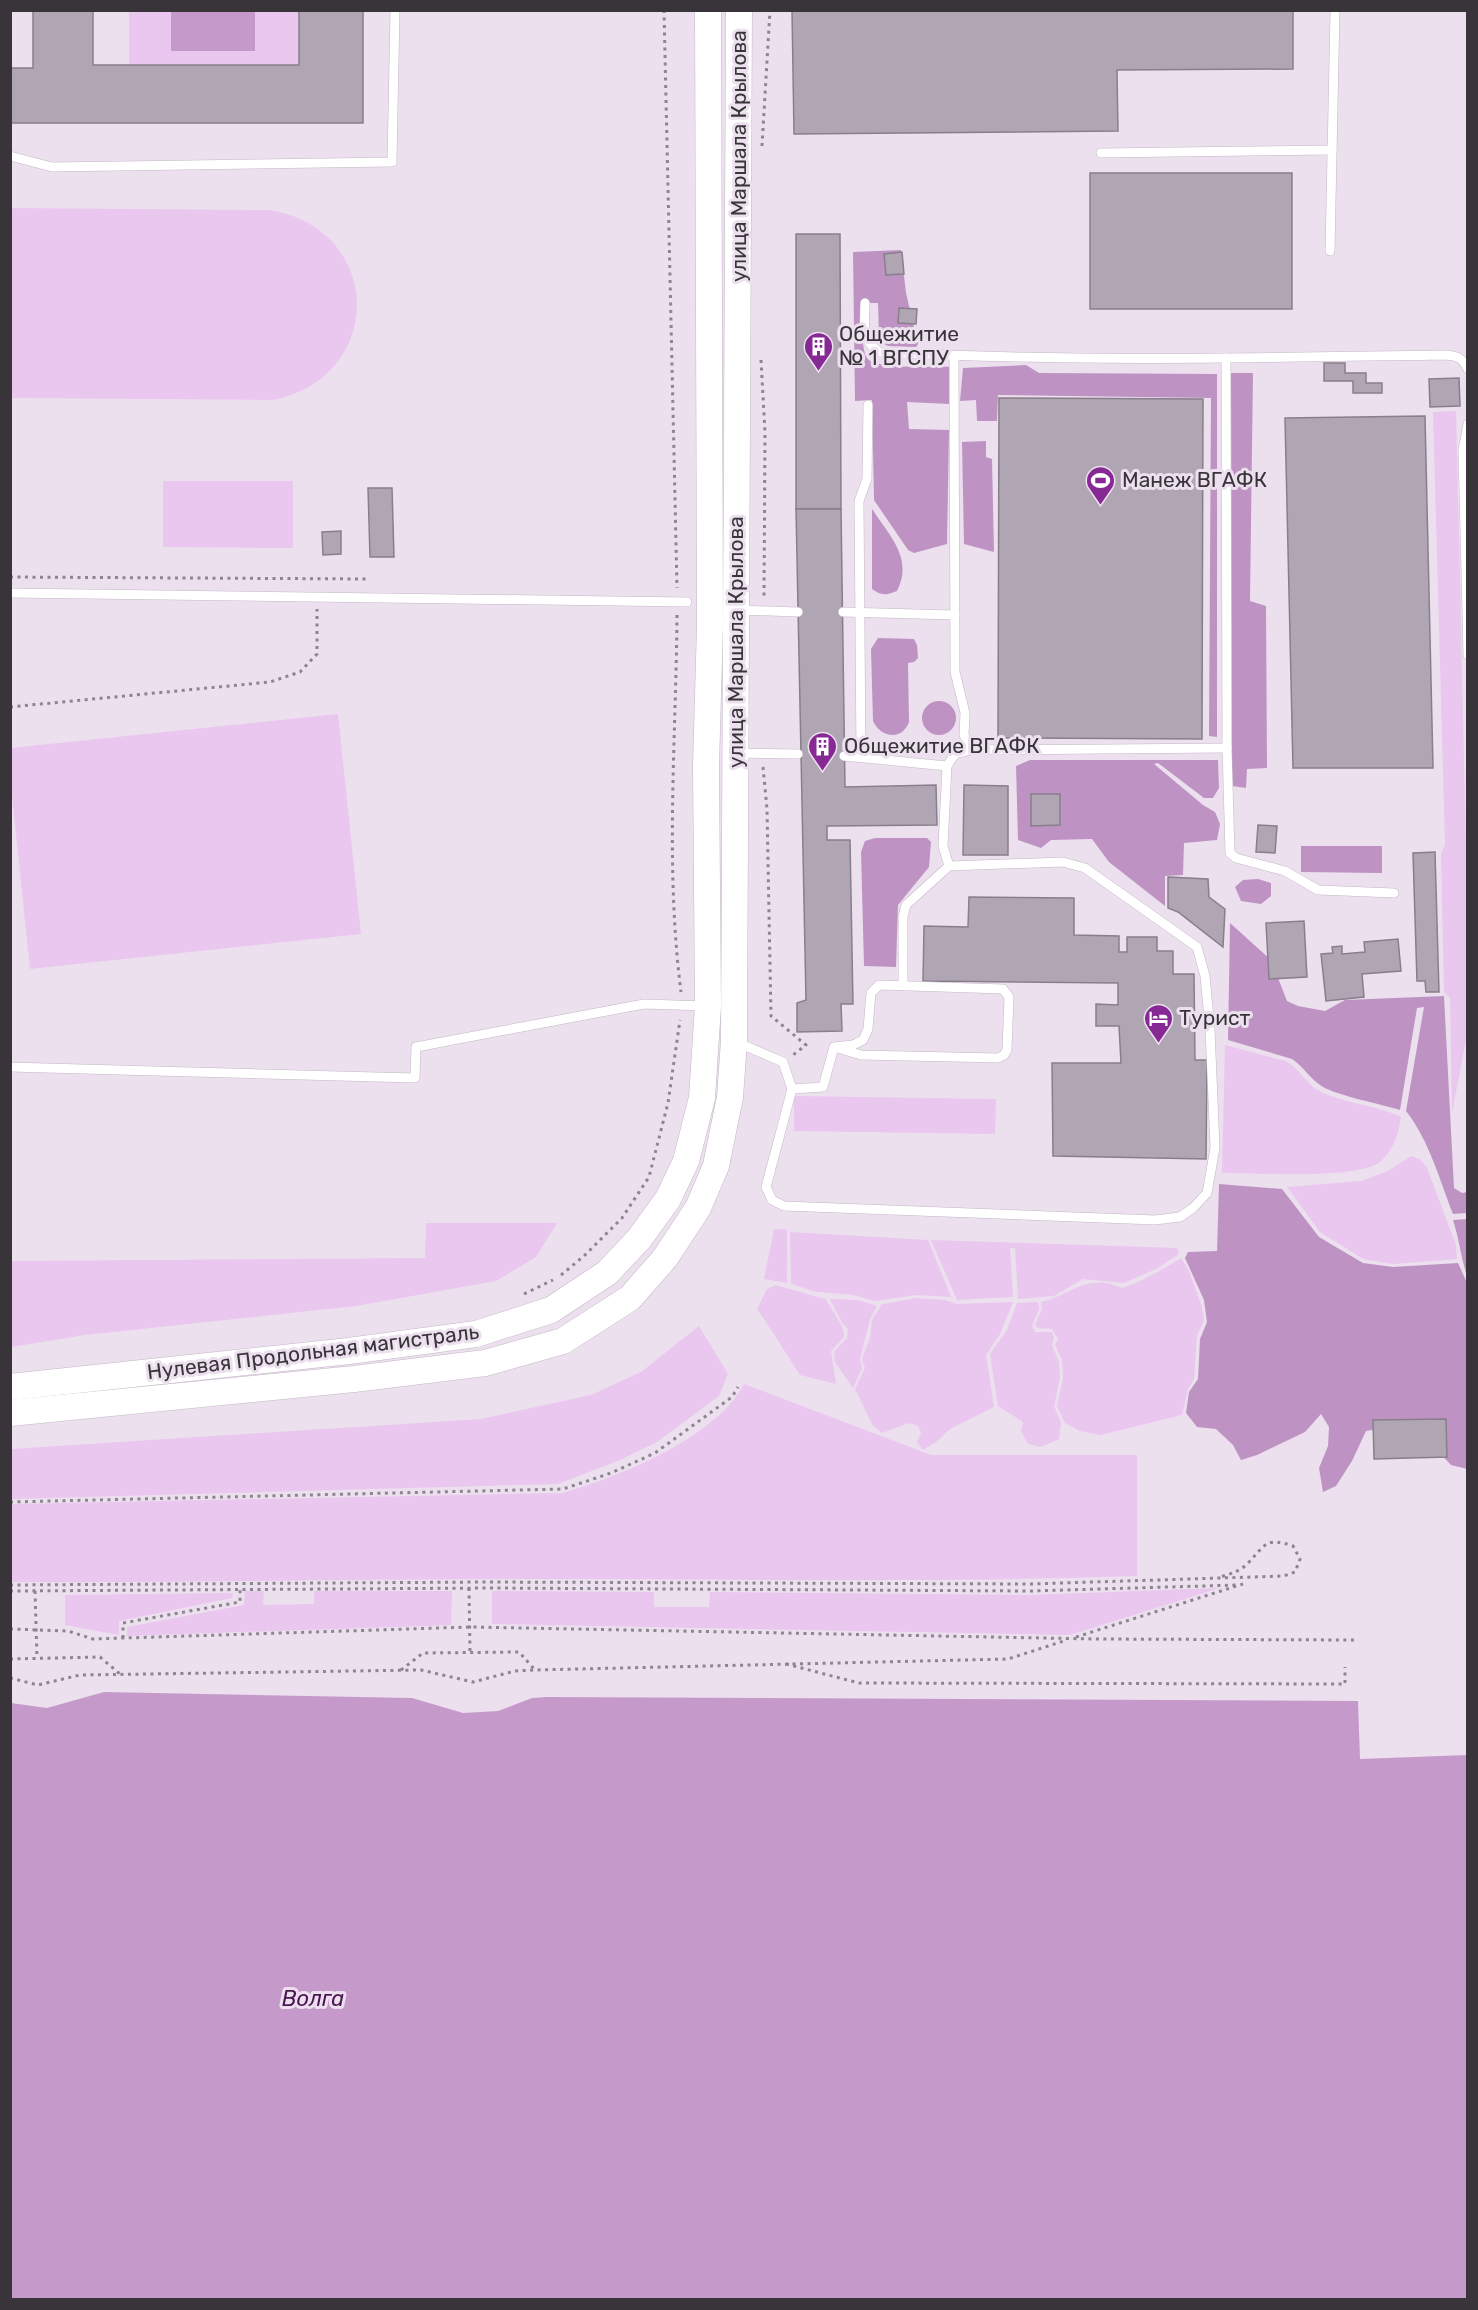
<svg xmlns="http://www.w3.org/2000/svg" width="1478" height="2310" viewBox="0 0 1478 2310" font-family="Rubik,sans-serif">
<rect width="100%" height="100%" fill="#ece0ee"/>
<!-- green -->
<g fill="#eac7ef">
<rect x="129" y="11" width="170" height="54"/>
<path d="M10 208 269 210C384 228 387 377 273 400L11 398Z"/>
<path d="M1456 411 1468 932V1029L1452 1113 1450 998 1444 992 1441 854 1445 845 1433 412Z"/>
<path d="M163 481H293V548L163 547Z"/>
<path d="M338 714 361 934 30 969 11 787V748Z"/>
<path d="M1225 1045 1285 1061C1299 1067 1304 1081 1316 1089 1342 1104 1375 1104 1401 1117 1399 1133 1393 1151 1380 1162 1356 1180 1255 1173 1222 1173Z"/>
<path d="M794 1096 996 1099 995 1134 794 1131Z"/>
<path d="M1411 1156 1421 1160 1427 1168 1456 1245 1457 1259 1393 1264 1363 1259 1320 1232 1287 1187 1361 1181 1388 1171Z"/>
<path d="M426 1223H557L536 1257 496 1281 356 1306 85 1335 11 1347V1261L425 1258Z"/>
<path d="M774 1229 787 1230V1283L764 1279Z"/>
<path d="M790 1232 928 1240 951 1297 917 1295 875 1301 853 1295 817 1292 791 1284Z"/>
<path d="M931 1240 1177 1248 1179 1254 1156 1269 1124 1283 1083 1279 1054 1296 1018 1299 1015 1248H1010L1013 1297 957 1300Z"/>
<path d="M1181 1258 1189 1271 1202 1307 1204 1321 1197 1335 1194 1379 1188 1389 1182 1415 1100 1435 1080 1431 1065 1423 1057 1406 1063 1378 1062 1360 1055 1345 1058 1339 1052 1329 1038 1328 1035 1325 1042 1309 1041 1302C1072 1295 1087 1272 1122 1288 1143 1281 1162 1270 1181 1258Z"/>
<path d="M775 1285 825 1299C831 1308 845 1327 844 1337L831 1351 836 1384 800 1375 768 1325 757 1309 767 1289Z"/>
<path d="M917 1298 945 1300 957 1304 1013 1302 1000 1334 986 1355 994 1407 950 1429 936 1442 923 1450 917 1442 921 1433 918 1426 909 1423 882 1433 873 1426 855 1389 865 1368 862 1359 870 1338 872 1320 882 1304Z"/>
<path d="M830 1299 858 1300 877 1306 870 1319 860 1359 862 1368 853 1388 835 1362 834 1352 847 1338 848 1329 842 1323Z"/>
<path d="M1038 1302 1039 1309 1032 1326 1035 1332H1052L1054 1337 1052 1345 1059 1362 1060 1378 1054 1406 1061 1422 1059 1439 1041 1447 1028 1444 1021 1431 1023 1422 998 1406 990 1354 1007 1330 1017 1303Z"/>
<path d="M699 1326 728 1374 719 1396 657 1442 620 1460 558 1484 11 1499V1449L481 1419 591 1395 641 1372Z"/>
<path d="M744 1384 931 1455H1137V1576C934 1583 730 1579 526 1579 354 1579 182 1583 11 1582V1504L562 1493C619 1477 716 1438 744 1384Z"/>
<path d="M1220 1588 1070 1635 492 1624V1591L654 1592V1607H709L710 1592 1030 1595Z"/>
<path d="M245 1591H264L263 1605 314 1604V1591H452L451 1625 127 1636V1627L244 1605Z"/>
<path d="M233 1593 232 1598 119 1621V1635L65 1625V1595Z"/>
</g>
<!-- forest -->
<g fill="#be93c4">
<path d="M901 250 906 293 918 344 916 347 888 346 882 343 879 337 878 303H862C862 313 861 350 867 358 876 370 933 366 949 367V404L907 402 909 429 949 430 947 544 914 553 908 550 874 500 872 400 855 401 853 252Z"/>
<path d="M1026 365 1039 373 1217 374V737L1209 736 1211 398 998 395 997 421H977L976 400 960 401 963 368Z"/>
<path d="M1231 373H1253L1250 601 1266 606 1267 768 1247 769 1246 788 1232 786Z"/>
<path d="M986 441V457L992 459 994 552 964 544 962 442Z"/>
<path d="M872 509C889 535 914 559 897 591 887 595 881 596 872 589Z"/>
<path d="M878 638 914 639 917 645 918 658 914 662 908 663 909 722C902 741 881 738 873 721L871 649Z"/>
<circle cx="939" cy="718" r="17"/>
<path d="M1030 760H1218L1219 788 1213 798H1204L1158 763 1154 764 1203 805 1215 812 1220 824 1217 840 1184 843 1183 875 1165 876V906L1109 862 1092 839 1051 840 1041 848 1018 840 1016 766Z"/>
<path d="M875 838H927L931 842 929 867 898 905 896 967 864 966 861 852 865 841Z"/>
<path d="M1301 846H1382V873L1301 872Z"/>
<path d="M1258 879 1271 883V896L1261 904 1241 901 1235 887 1243 880Z"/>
<path d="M1230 923 1271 960 1287 1001 1298 1006 1325 1011 1345 1000 1444 996 1454 1188 1462 1193 1467 1192V1213L1453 1214C1440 1181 1429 1140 1406 1111L1424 1007 1417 1008 1400 1110C1381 1104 1339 1096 1323 1087 1311 1080 1304 1067 1292 1059L1228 1040Z"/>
<path d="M1219 1184 1282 1189 1319 1237 1363 1263 1393 1267 1458 1263 1468 1285 1467 1469 1451 1465 1434 1447 1389 1427 1366 1431 1352 1461 1336 1486 1323 1492 1319 1468 1328 1446 1329 1427 1321 1414 1305 1432 1257 1455 1241 1460 1233 1445 1216 1429 1197 1427 1186 1413 1189 1392 1198 1379 1200 1339 1207 1322 1204 1300 1185 1258 1188 1252 1217 1251Z"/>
<path d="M1467 1219H1468L1467 1276C1461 1257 1459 1239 1453 1220Z"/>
</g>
<!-- water -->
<g fill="#c59acb">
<rect x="171" y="11" width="84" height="40"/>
<path d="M104 1692 412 1698 463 1713 498 1711 532 1698 547 1697 1358 1701 1360 1759 1467 1755V2299H11V1703L47 1708Z"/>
</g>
<!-- building -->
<g fill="#b0a5b2" stroke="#897e8b" stroke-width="1.5">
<path d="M33 10H93V65H299V10H363V123H10V68H33Z"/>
<path d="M792 10H1293V69L1117 70 1118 131 794 134Z"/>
<rect x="1090" y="173" width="202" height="136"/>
<path d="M796 234H840L841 509H796Z"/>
<path d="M902 252 904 274 886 275 884 254Z"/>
<path d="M899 308 917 309 916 324 898 323Z"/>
<path d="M1324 363H1345V373H1366V383H1382V393H1353V381H1324Z"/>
<path d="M1459 378 1460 406 1430 407 1429 379Z"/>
<path d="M999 398 1203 399 1202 739 998 738Z"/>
<path d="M1425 416 1433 768H1293L1285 418Z"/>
<path d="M368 488H392L394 557H370Z"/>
<path d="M796 509H841L845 787 936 785 937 825 827 826V840H850L853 1004H841L842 1031 797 1032V1003L806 1000Z"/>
<path d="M341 531V554L323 555 322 532Z"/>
<path d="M964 785 1008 786V855H963Z"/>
<path d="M1031 794H1060V825L1031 826Z"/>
<path d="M1258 825 1277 826 1275 853 1256 852Z"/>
<path d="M1435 852 1439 992H1426L1425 981H1417L1413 853Z"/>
<path d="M1168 877 1208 879 1209 897 1225 909 1223 947 1178 912 1168 908Z"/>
<path d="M969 897 1074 898V935L1119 936V952H1127V937H1157V951H1173V974H1194L1195 1060H1207L1206 1159 1053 1156 1052 1063H1121L1119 1026H1096V1004L1118 1005V983L923 981 924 926 968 927Z"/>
<path d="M1304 921 1307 977 1269 979 1266 923Z"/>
<path d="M1398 939 1401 971 1362 974 1364 997 1326 1001 1321 954 1333 953 1332 947 1342 946V954L1365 952 1364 942Z"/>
<path d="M1446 1419 1447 1457 1374 1459 1373 1420Z"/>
</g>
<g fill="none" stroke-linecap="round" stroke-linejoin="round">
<defs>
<g id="service">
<path d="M1101 153 1332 150"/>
<path d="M10 156 52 167 392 162 395 10"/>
<path d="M1330 251 1335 10"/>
<path d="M865 303C865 324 860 339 879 352 1067 362 1257 358 1446 355 1458 356 1462 358 1468 369"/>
<path d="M954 356 955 672 965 713 964 735 969 745 975 749 998 750 1227 748"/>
<path d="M1226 358 1227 748 1230 853 1236 858 1285 871 1318 890 1394 893"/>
<path d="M1468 424 1463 450 1468 655"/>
<path d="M10 593 687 602"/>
<path d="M737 610 798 612"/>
<path d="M843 612 955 615"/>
<path d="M737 753 798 754"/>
<path d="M844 756 947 766"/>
<path d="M861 757 859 501 867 479 868 405"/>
<path d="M949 866 943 846 947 766 955 754 975 749"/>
<path d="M736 1042 783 1062 792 1089 766 1187 772 1200 784 1206 1155 1220 1180 1217 1193 1208 1207 1193 1215 1148 1210 1029 1205 976 1197 947 1085 868 1063 862 949 866 906 905 903 917V985"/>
<path d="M10 1067 415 1078 416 1047 644 1004 706 1006"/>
<path d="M792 1089 823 1087 834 1047 853 1045 863 1040 868 1029 871 993 879 985 1003 989 1009 997 1007 1050 1004 1055 998 1058 861 1055 834 1047"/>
</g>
<g id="secondary">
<path d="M10 1387 349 1351 476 1334 551 1310 607 1273 639 1239 668 1199 686 1161 702 1098 708 1006 706 766 710 625 708 10"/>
<path d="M10 1413 354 1379 485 1363 563 1341 630 1298 665 1258 698 1208 716 1166 730 1097 734 1041 739 10"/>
</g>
</defs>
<!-- service casing -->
<use href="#service" stroke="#c3b7c5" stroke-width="10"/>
<!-- secondary casing -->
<use href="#secondary" stroke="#c3b7c5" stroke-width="27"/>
<!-- path -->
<g stroke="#8c848e" stroke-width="3" stroke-dasharray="3 4.5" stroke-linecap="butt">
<path d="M664 10 677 588"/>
<path d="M762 146 770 10"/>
<path d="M761 360 765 432 764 599"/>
<path d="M10 577 369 579"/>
<path d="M677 615C676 741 665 867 681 992"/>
<path d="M10 707 270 682 300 672 317 654V609"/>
<path d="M763 767 767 809 771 1016 806 1045 793 1055"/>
<path d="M561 1275 584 1256 622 1218 649 1177 668 1103 680 1020"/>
<path d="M524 1294 553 1280"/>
<path d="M10 1502 563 1489 611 1473 655 1453 732 1397 738 1387"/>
<path d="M10 1585 486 1582 1030 1584 1284 1576 1295 1572 1300 1559 1293 1546C1266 1537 1266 1544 1249 1562 1241 1571 1231 1574 1219 1577"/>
<path d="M469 1588 470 1652"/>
<path d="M10 1591 491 1588 1030 1591 1238 1585"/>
<path d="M35 1591 37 1658"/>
<path d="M10 1629 68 1631 93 1639 471 1627 1095 1639 1355 1640"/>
<path d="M1076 1637 1243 1584"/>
<path d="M123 1638V1623L240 1602V1587"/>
<path d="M10 1659 100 1657 120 1674"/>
<path d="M786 1664 859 1683 1345 1684V1667"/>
<path d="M401 1670 423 1653 519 1652 535 1670"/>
<path d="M10 1678 38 1685 80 1675 421 1670 473 1682 515 1671 535 1670 1008 1659 1067 1640"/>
</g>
<!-- service -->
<use href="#service" stroke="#fff" stroke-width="9"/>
<!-- secondary -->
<use href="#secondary" stroke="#fff" stroke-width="26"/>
</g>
<!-- icons -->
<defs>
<symbol id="building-pin" viewBox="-11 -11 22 30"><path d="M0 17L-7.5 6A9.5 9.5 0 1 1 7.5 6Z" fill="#862994" stroke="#ece0ee"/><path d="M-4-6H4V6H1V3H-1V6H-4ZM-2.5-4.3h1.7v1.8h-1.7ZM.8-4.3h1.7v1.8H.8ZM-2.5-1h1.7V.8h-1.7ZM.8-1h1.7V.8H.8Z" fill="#fff"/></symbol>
<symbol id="stadium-pin" viewBox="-11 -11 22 30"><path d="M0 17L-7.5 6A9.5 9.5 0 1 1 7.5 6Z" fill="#862994" stroke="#ece0ee"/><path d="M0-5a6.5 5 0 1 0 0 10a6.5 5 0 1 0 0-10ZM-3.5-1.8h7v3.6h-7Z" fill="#fff"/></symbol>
<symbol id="hotel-pin" viewBox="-11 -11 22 30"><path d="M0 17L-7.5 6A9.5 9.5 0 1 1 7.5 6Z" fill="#862994" stroke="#ece0ee"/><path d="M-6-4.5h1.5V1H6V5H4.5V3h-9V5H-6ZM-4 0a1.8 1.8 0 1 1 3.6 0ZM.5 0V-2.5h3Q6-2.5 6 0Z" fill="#fff"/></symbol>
</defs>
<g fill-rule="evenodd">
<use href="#building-pin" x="802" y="330" width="33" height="45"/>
<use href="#stadium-pin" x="1084" y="464" width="33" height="45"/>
<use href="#building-pin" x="806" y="730" width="33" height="45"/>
<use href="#hotel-pin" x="1142" y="1002" width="33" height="45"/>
</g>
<g text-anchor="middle" stroke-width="6" stroke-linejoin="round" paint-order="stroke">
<!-- street labels -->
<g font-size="21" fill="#383439" stroke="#ece0ee">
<text transform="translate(739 156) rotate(-90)" y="7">улица Маршала Крылова</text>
<text transform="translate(736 642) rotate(-90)" y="7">улица Маршала Крылова</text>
<text transform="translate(313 1352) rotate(-7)" y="7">Нулевая Продольная магистраль</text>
</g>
<!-- poi labels -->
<g font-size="21" fill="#383439" stroke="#ece0ee" text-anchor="start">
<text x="839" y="341">Общежитие<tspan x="839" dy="24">№ 1 ВГСПУ</tspan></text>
<text x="1122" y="487">Манеж ВГАФК</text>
<text x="844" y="753">Общежитие ВГАФК</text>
<text x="1179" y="1025">Турист</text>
</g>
<!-- water labels -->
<g font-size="22" font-style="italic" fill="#4a1552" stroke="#ece0ee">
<text x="313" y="2006">Волга</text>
</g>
</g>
<!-- border -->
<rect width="1478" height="2310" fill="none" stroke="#383439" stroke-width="24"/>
</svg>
